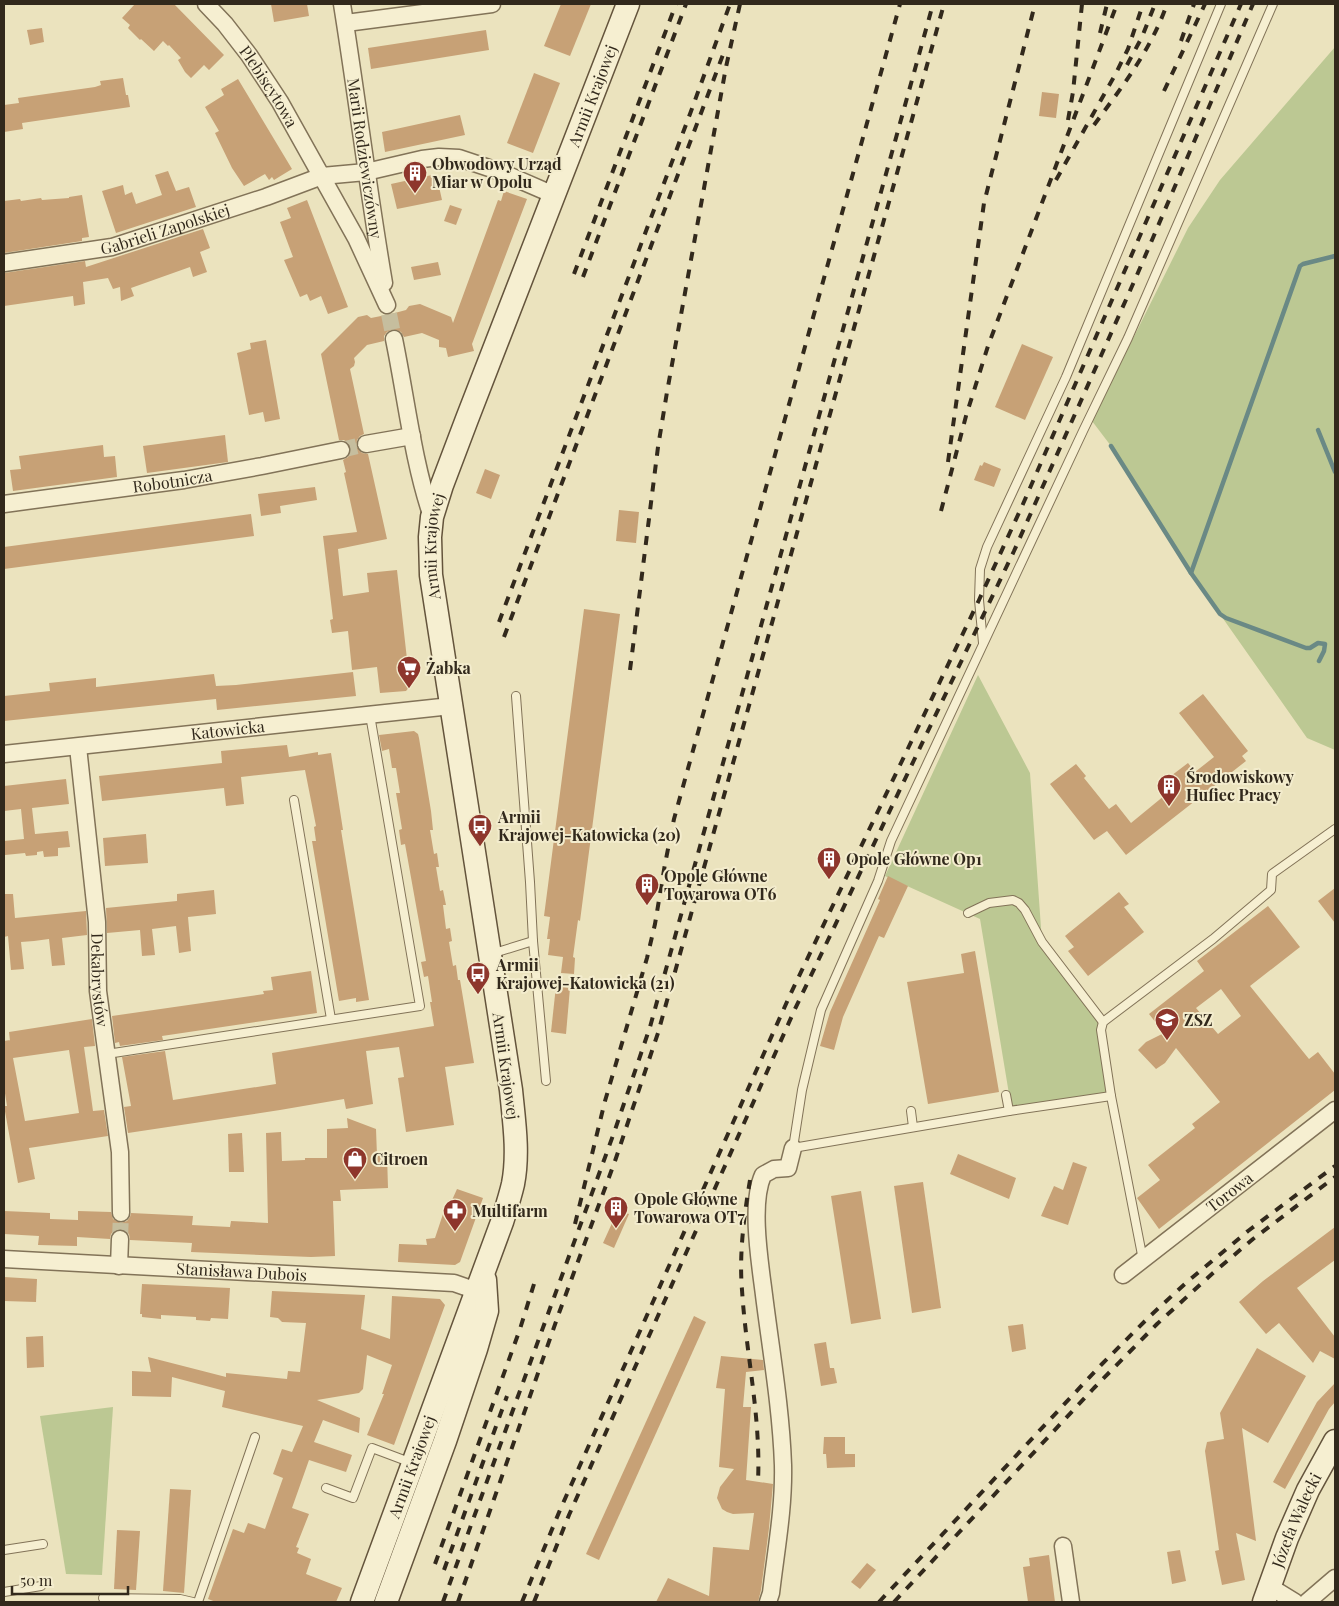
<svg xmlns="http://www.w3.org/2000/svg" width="1339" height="1606" viewBox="0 0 1339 1606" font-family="'Playfair Display',serif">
<rect width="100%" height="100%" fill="#ebe3be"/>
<!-- green -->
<g fill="#bcc893">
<path d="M1335 47V750L1307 738 1191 573 1111 446 1092 421 1188 228 1220 180Z"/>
<path d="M978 675 1030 773 1042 942 1103 1022 1111 1096 1013 1106 1010 1100 980 919 885 876Z"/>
<path d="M113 1407 102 1575 66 1574 40 1416Z"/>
</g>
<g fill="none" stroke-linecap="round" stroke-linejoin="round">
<!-- stream -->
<g stroke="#6a8985" stroke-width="4.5">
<path d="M1318 430 1335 472"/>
<path d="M1111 446 1191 573 1220 614 1226 618 1306 648H1310L1318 643 1325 644 1324 651 1319 661"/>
<path d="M1191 573 1300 266 1303 264 1335 256"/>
</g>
</g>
<!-- building -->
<g fill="#c7a176" fill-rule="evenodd">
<path d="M135 4H174L224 55 209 70 204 65 191 78 185 72 178 60 181 58 169 45 168 46 163 41 154 51 141 39 140 40 128 28 130 25 122 18Z"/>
<path d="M271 4H307L309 16 274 22Z"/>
<path d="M561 4H591L570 56 544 46Z"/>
<path d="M42 28 44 42 30 45 27 30Z"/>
<path d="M486 30 489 50 371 69 368 48Z"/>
<path d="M534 73 560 83 533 153 507 143Z"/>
<path d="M123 78 126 95H128L130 107 22 123 23 129 4 132V105L19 103 18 98 95 87 101 85 100 81Z"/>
<path d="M238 79 292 169 274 180 272 177 269 180 265 174 244 186 232 168 215 133 219 131 205 107 224 95 221 89Z"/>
<path d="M1042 92 1059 94 1056 118 1039 116Z"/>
<path d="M460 115 465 135 385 152 382 132Z"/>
<path d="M168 171 176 191 189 187 196 207 116 233 102 191 123 185 125 195 132 192 136 204 162 195 155 175Z"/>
<path d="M432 175 434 183 438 182 442 200 397 209 391 184Z"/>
<path d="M504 191 527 199 472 344 474 351 448 357 446 348 439 347V340L422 333 404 337 401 332 393 329 387 332 384 336V341L367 345 354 358 355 362 354 366 350 369 364 434 360 436 357 440 356 446 362 453 368 454 387 539 338 549 343 596 369 592 367 573 397 570 410 686 406 691 380 693 377 667 352 670 348 631 332 633 330 620 333 619 323 536 357 532 344 473 346 472 343 460 348 457 351 448 348 443 344 440H339L321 354 358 317 367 315 371 318 391 314 406 310 409 306 420 304 451 317 453 323 498 200 501 201Z"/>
<path d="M82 195 89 237 82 238V241L4 253V201L20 199 21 201 41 198 42 200 69 198V197Z"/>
<path d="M307 200 348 307 328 314 321 296 310 301 307 294 300 297 284 260 293 257 280 222 291 218 287 208Z"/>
<path d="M450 205 462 209 456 225 444 221Z"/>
<path d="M203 229 210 248 200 252 207 272 193 277 190 267 131 288 134 296 121 301 120 287 113 289 108 278 83 282 85 304 74 306 73 296 4 306V273L85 261 86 267Z"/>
<path d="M438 262 441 275 414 280 411 267Z"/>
<path d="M266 340 280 419 265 422 263 412 249 415 237 353 251 349 250 343Z"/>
<path d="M1022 344 1053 357 1025 420 995 407Z"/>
<path d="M225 435 228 462 147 473 143 446Z"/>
<path d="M103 445 104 457 115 456 117 477 13 491 10 470 21 469 19 456Z"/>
<path d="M984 462 1001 469 994 487 974 480 980 465 982 466Z"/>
<path d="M485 469 500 475 491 499 476 493Z"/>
<path d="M315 487 317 500 280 506 281 513 261 516 258 494Z"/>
<path d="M619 510 639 512 636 543 616 541Z"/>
<path d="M251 514 254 536 4 569V547Z"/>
<path d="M584 609 620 614 580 921 578 920 573 957 575 958 574 974 561 973 563 957 548 955 550 939H547L550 917 544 916Z"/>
<path d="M353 672 356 696 217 710 216 699 4 721V696L50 691 49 683 96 678V687L214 674 216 686 236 685Z"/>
<path d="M1203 694 1248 751 1242 756 1246 761 1126 855 1107 831 1094 840 1050 784 1076 764 1086 776 1084 778 1109 809 1116 804 1131 823 1170 791 1163 782 1188 763 1195 772 1214 757 1179 713Z"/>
<path d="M414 731 418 734 419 738 431 811 433 830H430L434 854 437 853 439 867H436L440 891 443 890 446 905H443L446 929 450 928 452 941 449 942 453 966 456 965 458 980H460L474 1063 445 1067 454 1125 406 1132 398 1078 404 1077 399 1047 366 1051 373 1104 346 1109 344 1099 280 1110 128 1133 124 1107 131 1106 122 1057 165 1051 173 1100 276 1084 272 1053 434 1026 430 1002H432L428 976 424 977 421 962 426 961 405 844 401 845 399 830 402 829 396 793H400L396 768H392L389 749 382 751 379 735Z"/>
<path d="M287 745 289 757 318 752V755L331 753 343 830H341L369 1000 356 1002V998L339 1001 312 841H316L314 827 316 826 305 770 241 777 244 804 226 806 224 788 102 801 99 776 222 763 221 751Z"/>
<path d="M66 779 69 804 32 808 35 834 68 831 70 847 58 848V856L44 857 43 851 37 852V855L26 856 25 853 5 855 4 853V841L24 839 21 809 4 811V786Z"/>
<path d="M146 834 148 863 105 866 103 838Z"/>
<path d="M888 876 908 886 884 938 879 936 843 1017 834 1050 820 1046 830 1012 880 900 878 899Z"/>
<path d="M1335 888V923L1318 901Z"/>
<path d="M214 890 216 914 188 917 191 951 179 953 176 926 152 929 155 955 142 956 140 930 107 933 106 908 177 901V894Z"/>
<path d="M1119 892 1129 904 1124 907 1144 932 1088 976 1068 951 1074 947 1065 936Z"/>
<path d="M4 894H13L15 918 86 911 87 935 62 938 65 965 52 966 49 939 34 941 21 942 24 969 11 970 8 936 4 937Z"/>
<path d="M1268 906 1300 947 1250 986 1309 1059 1318 1052 1335 1074V1090L1159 1229 1137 1198 1160 1180 1148 1165 1195 1128 1192 1124 1220 1102 1176 1048 1165 1063 1156 1069 1138 1050 1146 1042 1164 1033 1149 1014 1204 971 1197 961ZM1221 989 1241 1016 1218 1034 1196 1008Z"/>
<path d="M975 951 999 1092 928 1104 907 982 964 973 961 954Z"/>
<path d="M311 971 317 1013 162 1036 163 1040 120 1046 119 1042 115 1043 112 1016 264 994 263 991 273 990 271 977Z"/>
<path d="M556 986 570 988 566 1034 551 1032Z"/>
<path d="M92 1019 95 1046 84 1047 93 1111 104 1110 108 1136 29 1148 35 1179 18 1183 4 1106H7L4 1087V1041L10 1040V1041L9 1032ZM69 1050 79 1113 25 1121 13 1058Z"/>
<path d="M347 1118 376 1129 377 1156 387 1155 388 1188 340 1190 341 1201H333L335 1256 311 1257 191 1252 192 1243 130 1240 129 1234 121 1229 115 1230 111 1234 110 1239 77 1237V1246L38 1245 39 1236 4 1234V1211L50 1213V1219L78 1220V1211L111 1212 113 1219 121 1223 127 1221 130 1217 131 1213 193 1216 192 1225 230 1227 231 1221 268 1223 266 1133 281 1132 282 1161 305 1160V1158H327V1129L348 1128Z"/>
<path d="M242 1133 244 1172H229L228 1134Z"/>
<path d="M958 1154 1016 1178 1009 1199 950 1174Z"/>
<path d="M1073 1162 1087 1167 1068 1225 1041 1216 1054 1186 1063 1190Z"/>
<path d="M923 1182 941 1308 912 1313 894 1186Z"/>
<path d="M457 1189 483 1198 460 1262 455 1265 398 1262 399 1244 427 1245 426 1239 435 1238 445 1208 448 1209Z"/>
<path d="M861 1191 881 1319 851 1324 831 1196Z"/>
<path d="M618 1210 629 1214 614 1248 603 1243Z"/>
<path d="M1335 1227V1260L1297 1288 1335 1337V1359L1320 1351 1313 1363 1279 1323 1266 1334 1239 1302 1263 1281Z"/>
<path d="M4 1277 37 1279 36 1302 4 1301Z"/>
<path d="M142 1284 230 1288 228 1319 211 1318 210 1321 196 1320V1317L179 1316 161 1315V1319L142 1317V1314H140Z"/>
<path d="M272 1291 365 1295 361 1329 390 1339 392 1296 440 1299 445 1305 394 1445 367 1435 384 1394H382L392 1365 367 1355 363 1389 359 1393 317 1400 360 1418 359 1433 323 1420 314 1442 352 1455 346 1472 309 1460 292 1508 309 1514 296 1547 299 1548 297 1553 311 1559 306 1574 342 1588 336 1602H216L208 1599 233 1529 244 1533 248 1523 265 1529 283 1478 273 1474 282 1449 292 1452 303 1426 222 1407 225 1391 172 1377 171 1397 132 1396V1371L151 1372 148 1357 226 1377V1373L287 1379 288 1371 300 1372 306 1323 282 1322 278 1318 270 1317Z"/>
<path d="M694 1316 706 1322 599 1560 586 1554Z"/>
<path d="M1023 1324 1026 1349 1012 1352 1008 1326Z"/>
<path d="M43 1336 44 1367 27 1368 26 1337Z"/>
<path d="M826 1342 830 1368H834L837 1383 821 1386 814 1344Z"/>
<path d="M1257 1348 1306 1376 1268 1443 1242 1428 1256 1541 1236 1533 1245 1580 1222 1585 1215 1551 1219 1550 1205 1451 1207 1442 1224 1439 1220 1413Z"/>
<path d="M721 1356 763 1360 764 1370 746 1372 743 1407H751L746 1480 773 1484 769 1528 761 1590 758 1602H656L668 1578 709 1596 713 1547 749 1550 754 1513 733 1514 727 1512 722 1509 717 1498 720 1487 734 1469 719 1467 725 1389 716 1388Z"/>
<path d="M1335 1383V1402L1329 1409 1285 1489 1273 1482 1317 1402Z"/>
<path d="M824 1437H845V1454H855V1467L827 1468 826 1454H823Z"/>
<path d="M170 1489 191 1490 184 1593 163 1591Z"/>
<path d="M117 1530 140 1531 136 1590 114 1589Z"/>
<path d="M1180 1550 1186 1581 1172 1584 1167 1552Z"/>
<path d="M1049 1555 1055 1602H1028L1023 1567 1030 1566 1029 1558Z"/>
<path d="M867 1563 876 1570 860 1589 851 1582Z"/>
</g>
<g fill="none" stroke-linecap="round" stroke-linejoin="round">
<!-- street-tunnel -->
<g stroke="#c6be9e" stroke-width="16" stroke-dasharray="16 8" stroke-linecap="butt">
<path d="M389 314 394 339"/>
<path d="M341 450 366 444"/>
<path d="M120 1239 121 1213"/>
</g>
<defs>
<g id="lane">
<path d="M983 643 979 600 980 569 987 547 1066 377 1221 4"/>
<path d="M516 696 530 882 533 941"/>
<path d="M294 800 331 1019"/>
<path d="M968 913 989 903 1013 900 1019 903 1025 910 1042 942 1103 1022"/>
<path d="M491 954 533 941 546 1081"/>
<path d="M107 1054 420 1006 370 715"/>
<path d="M1006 1095 1009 1111"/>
<path d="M1111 1096 1009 1111 793 1148 802 1090 821 1010 878 881 891 841 1083 431 1128 338 1273 4"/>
<path d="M911 1111 913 1127"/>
<path d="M1143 1260 1111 1096 1101 1030 1103 1022 1213 939 1271 890 1272 874 1335 829"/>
<path d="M326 1488 353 1498 372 1448 412 1463"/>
<path d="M4 1550 43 1544"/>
<path d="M4 1592 41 1586"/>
<path d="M103 1598 180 1599 193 1602"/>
<path d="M198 1602 255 1437"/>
</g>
<g id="street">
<path id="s1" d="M206 4 225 24 249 55 280 102 356 238 387 305"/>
<path id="s2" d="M342 4C357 97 368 190 384 283"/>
<path d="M346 23 492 4"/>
<path id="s3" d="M4 263 112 247 266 197 322 176 366 172 422 159 439 157 459 158 501 172 554 195"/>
<path d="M394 339C406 397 413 462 432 517"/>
<path d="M366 444 412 436"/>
<path id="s4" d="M4 504 184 480 262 466 341 450"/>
<path id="s5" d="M78 747 97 922 98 991 120 1152 121 1213"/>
<path id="s6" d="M4 754 451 706"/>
<path id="s7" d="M4 1259 454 1283 477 1291"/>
<path d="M119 1266 120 1239"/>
<path id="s8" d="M1123 1275 1335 1110"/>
<path d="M1063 1546 1071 1602"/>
<path d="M1269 1586 1295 1602"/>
<path d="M768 1602 771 1593C776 1550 784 1508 783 1465 781 1408 771 1351 764 1295 760 1263 750 1204 763 1175L774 1169 788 1168 793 1148"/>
<path d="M1307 1602 1335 1578"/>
</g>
<g id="secondary">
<path id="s9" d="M362 1602 502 1222C506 1209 510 1197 513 1184 519 1153 514 1121 511 1090L431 575 430 537 432 517 442 485 467 419 628 4"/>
<path d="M386 1602 445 1441 476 1349 487 1311 485 1280"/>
<path id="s10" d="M1264 1602 1287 1538 1308 1490 1335 1441"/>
</g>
</defs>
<!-- lane casing -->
<use href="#lane" stroke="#827358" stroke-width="10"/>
<!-- street casing -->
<use href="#street" stroke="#827358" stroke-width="19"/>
<!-- secondary casing -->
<use href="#secondary" stroke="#64543c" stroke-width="25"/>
<!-- lane -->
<use href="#lane" stroke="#f6efd1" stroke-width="8"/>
<!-- street -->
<use href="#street" stroke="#f6efd1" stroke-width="16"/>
<!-- secondary -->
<use href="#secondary" stroke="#f6efd1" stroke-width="22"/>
<!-- rail -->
<g stroke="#32291c" stroke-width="4" stroke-dasharray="9 9" stroke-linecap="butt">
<path d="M1100 33 1107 4"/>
<path d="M1181 41 1194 4"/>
<path d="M1127 65 1142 37 1155 4"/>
<path d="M1164 91 1205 4"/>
<path d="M1068 120 1073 92 1082 4"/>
<path d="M1094 125C1122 87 1151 50 1167 4"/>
<path d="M1056 180 1115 75 1128 49 1143 4"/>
<path d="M574 274 676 4"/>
<path d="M583 277 686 4"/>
<path d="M948 462 984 203 1035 4"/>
<path d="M941 511 966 416 988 346 1117 4"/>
<path d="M499 622 690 114 730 4"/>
<path d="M504 637 724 52"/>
<path d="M630 670 658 447 667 392 726 67 740 4"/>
<path d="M750 1180C744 1216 739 1254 742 1290 746 1354 761 1417 758 1481"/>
<path d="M575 1224 605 1101 647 958 655 924 665 864 674 819 900 4"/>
<path d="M435 1564 520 1329 534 1284"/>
<path d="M444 1570 507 1396"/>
<path d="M443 1602 615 1130 650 1027 933 4"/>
<path d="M458 1602 559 1313 615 1161 658 1033 944 4"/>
<path d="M522 1602 560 1510 790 995 979 600 1023 504 1241 4"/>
<path d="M534 1602 569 1515 795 1009 1014 551 1137 275 1253 4"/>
<path d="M879 1602 1101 1365 1150 1316 1187 1282 1248 1231 1335 1166"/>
<path d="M894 1602 1094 1388 1157 1324 1213 1273 1253 1239 1335 1177"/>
</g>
</g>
<!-- icons -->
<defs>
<symbol id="building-pin" viewBox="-11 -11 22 30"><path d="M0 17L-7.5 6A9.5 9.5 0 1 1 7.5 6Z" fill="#8e362c" stroke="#f3eccd"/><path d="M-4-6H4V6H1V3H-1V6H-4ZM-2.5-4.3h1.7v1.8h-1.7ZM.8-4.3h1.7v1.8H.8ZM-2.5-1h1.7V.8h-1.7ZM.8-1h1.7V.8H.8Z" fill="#fff"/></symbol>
<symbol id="supermarket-pin" viewBox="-11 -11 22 30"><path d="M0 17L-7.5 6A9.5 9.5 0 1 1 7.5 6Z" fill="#8e362c" stroke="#f3eccd"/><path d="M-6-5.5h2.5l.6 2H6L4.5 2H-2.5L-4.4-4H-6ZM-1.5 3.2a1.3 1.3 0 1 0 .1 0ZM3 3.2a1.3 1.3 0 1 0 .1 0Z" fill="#fff"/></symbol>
<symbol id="bus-pin" viewBox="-11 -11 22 30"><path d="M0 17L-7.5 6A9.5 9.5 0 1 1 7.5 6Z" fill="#8e362c" stroke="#f3eccd"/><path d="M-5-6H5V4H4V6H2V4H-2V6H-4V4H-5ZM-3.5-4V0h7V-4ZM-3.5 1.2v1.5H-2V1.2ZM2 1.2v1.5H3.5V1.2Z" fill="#fff"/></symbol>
<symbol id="university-pin" viewBox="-11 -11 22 30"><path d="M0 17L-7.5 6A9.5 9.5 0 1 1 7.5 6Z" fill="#8e362c" stroke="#f3eccd"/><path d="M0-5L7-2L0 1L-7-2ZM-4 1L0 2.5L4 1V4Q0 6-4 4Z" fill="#fff"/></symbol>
<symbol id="shop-pin" viewBox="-11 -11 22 30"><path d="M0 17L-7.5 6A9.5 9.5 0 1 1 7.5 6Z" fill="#8e362c" stroke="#f3eccd"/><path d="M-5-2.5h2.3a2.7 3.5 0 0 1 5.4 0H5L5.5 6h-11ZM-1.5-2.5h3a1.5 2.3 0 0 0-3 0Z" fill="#fff"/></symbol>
<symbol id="pharmacy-pin" viewBox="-11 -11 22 30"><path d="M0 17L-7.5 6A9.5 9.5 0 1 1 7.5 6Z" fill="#8e362c" stroke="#f3eccd"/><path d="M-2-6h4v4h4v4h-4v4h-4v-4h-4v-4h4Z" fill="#fff"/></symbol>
</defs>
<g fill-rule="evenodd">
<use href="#building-pin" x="401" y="159" width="28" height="38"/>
<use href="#supermarket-pin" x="395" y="654" width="28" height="38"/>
<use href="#building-pin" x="1155" y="772" width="28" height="38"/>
<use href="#bus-pin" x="466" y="812" width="28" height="38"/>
<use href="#building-pin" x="815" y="845" width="28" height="38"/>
<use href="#building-pin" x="633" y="871" width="28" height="38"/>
<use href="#bus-pin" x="464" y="960" width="28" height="38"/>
<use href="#university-pin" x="1153" y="1006" width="28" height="38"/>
<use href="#shop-pin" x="341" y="1145" width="28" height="38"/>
<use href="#building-pin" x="602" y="1194" width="28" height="38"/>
<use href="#pharmacy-pin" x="441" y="1197" width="28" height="38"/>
</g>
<g text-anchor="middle" stroke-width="4" stroke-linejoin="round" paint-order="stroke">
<!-- street labels -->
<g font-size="16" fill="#32291c" stroke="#f3eccd">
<text dy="6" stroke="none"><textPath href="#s1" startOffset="104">Plebiscytowa</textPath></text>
<text dy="6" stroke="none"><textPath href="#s9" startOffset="1569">Armii Krajowej</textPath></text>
<text dy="6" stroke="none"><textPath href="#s2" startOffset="156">Marii Rodziewiczówny</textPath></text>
<text dy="6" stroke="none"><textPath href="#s3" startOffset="165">Gabrieli Zapolskiej</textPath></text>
<text dy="6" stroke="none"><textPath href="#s4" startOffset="170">Robotnicza</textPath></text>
<text dy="6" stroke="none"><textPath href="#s9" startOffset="1089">Armii Krajowej</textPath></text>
<text dy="6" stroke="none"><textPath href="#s6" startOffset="225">Katowicka</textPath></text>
<text dy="6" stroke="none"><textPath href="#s5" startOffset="234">Dekabrystów</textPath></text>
<text transform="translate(506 1066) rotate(82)" y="6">Armii Krajowej</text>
<text dy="6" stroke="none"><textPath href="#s8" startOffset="135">Torowa</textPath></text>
<text dy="6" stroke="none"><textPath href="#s7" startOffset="238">Stanisława Dubois</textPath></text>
<text dy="6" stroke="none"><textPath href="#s9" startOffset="144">Armii Krajowej</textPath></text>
<text dy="6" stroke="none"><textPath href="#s10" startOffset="88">Józefa Walecki</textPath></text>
</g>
<!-- poi labels -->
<g font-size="16" font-weight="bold" fill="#32291c" stroke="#f3eccd" text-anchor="start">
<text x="432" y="170">Obwodowy Urząd<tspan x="432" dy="18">Miar w Opolu</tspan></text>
<text x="426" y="674">Żabka</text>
<text x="1186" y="783">Środowiskowy<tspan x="1186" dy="18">Hufiec Pracy</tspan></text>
<text x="498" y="823">Armii<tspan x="498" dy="18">Krajowej-Katowicka (20)</tspan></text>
<text x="846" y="865">Opole Główne Op1</text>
<text x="664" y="882">Opole Główne<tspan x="664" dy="18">Towarowa OT6</tspan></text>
<text x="496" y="971">Armii<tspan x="496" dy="18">Krajowej-Katowicka (21)</tspan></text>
<text x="1184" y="1026">ZSZ</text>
<text x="372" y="1165">Citroen</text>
<text x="634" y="1205">Opole Główne<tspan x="634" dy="18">Towarowa OT7</tspan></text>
<text x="472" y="1217">Multifarm</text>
</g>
</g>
<!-- border -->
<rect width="1339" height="1606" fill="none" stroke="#32291c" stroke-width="10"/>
<!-- scale -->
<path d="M12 1586v8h116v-8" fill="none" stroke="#32291c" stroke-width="2.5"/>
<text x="20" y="1586" font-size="15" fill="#32291c" stroke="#f3eccd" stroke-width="4" paint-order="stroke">50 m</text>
</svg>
